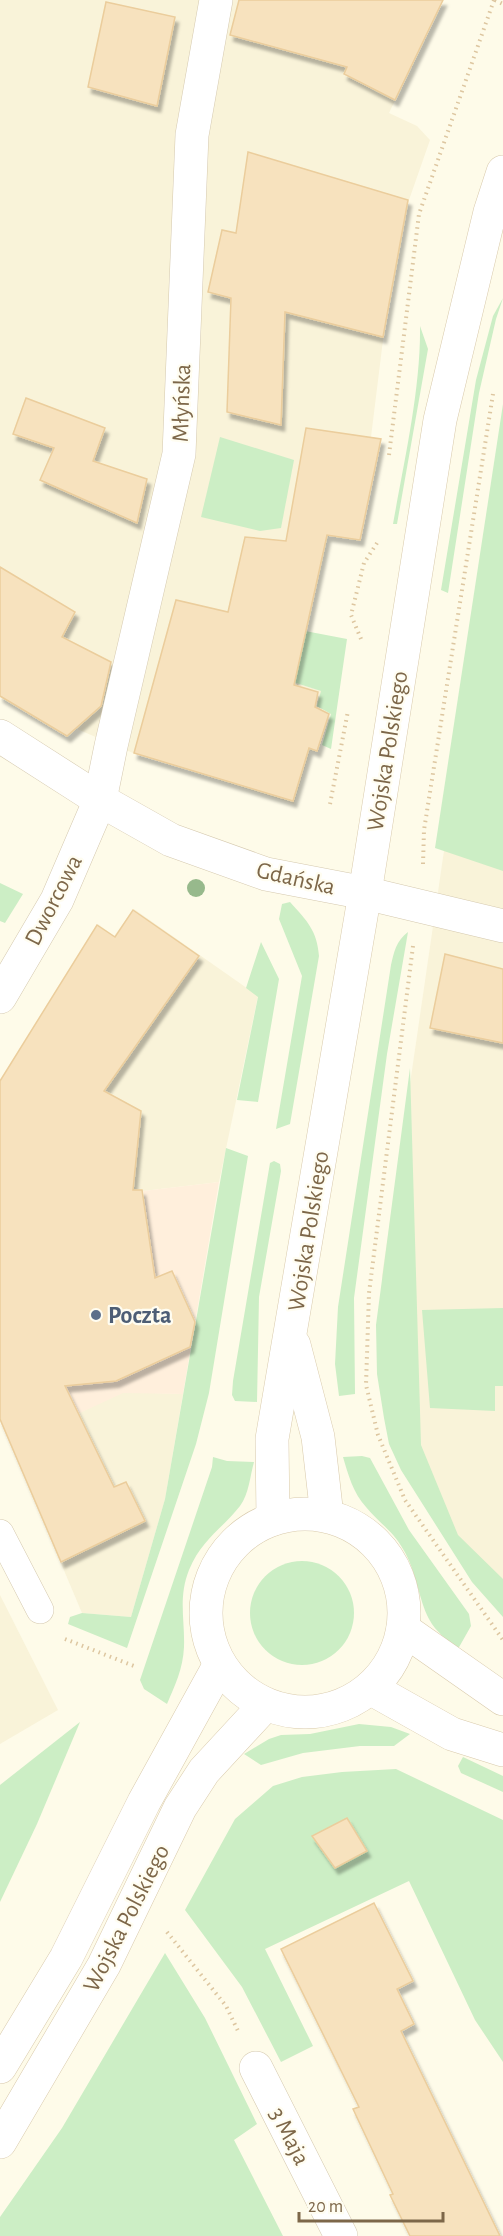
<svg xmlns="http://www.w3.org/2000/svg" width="503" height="2236" viewBox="0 0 503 2236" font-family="'Alegreya Sans',sans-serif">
<defs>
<filter id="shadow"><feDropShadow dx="3.5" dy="6" stdDeviation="1.5" flood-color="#0004"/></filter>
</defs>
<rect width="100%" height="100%" fill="#fefbe9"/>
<!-- residential -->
<g fill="#f9f3d9">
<path d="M0 0H443L389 113 417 126 430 140 409 200 383 340 371 437 381 439 359 541 328 536 307 631 259 622 271 675 322 691 331 713 318 752 310 751 294 804 133 753 77 729 67 737 0 697Z"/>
<path d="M503 446V1614L391 1448 382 1276Z"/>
<path d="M134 909 258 996 219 1182 143 1191 149 1232 62 1235 0 1081 98 924 114 936Z"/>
<path d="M123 1392 183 1394 165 1499 131 1617 82 1613 11 1445Z"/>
<path d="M0 1595 58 1710 0 1744Z"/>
</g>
<!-- commercial -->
<path fill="#ffefdc" d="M219 1182 183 1394 123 1393 11 1445 0 1420V1203L62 1235 149 1232 143 1191Z"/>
<!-- green -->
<g fill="#cceec5">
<path d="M503 298 496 319 479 393 448 593 441 590 476 380 493 316Z"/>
<path d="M420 326 428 349 397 524H393C404 462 421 388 420 326Z"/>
<path d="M503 404V871L435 848Z"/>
<path d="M220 437 294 460 281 528 260 531 201 517Z"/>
<path d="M258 622 347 639 331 749 322 745 331 714 317 706 321 691 271 675Z"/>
<path d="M0 883 23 894 5 923 0 921Z"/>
<path d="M290 902C307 921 317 930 319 956L290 1124 276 1129 302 976 279 919 282 904Z"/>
<path d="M408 932 387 1054 354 1298 355 1394 339 1396 335 1364 338 1307 391 965C394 952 396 941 408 932Z"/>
<path d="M261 942 279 979 258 1102 237 1100 258 997 246 988Z"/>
<path d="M410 1068 421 1445 458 1535 503 1579V1617L472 1582 401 1470 389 1444 384 1418 377 1374 376 1325Z"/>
<path d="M226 1148 248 1156 209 1393 196 1444 127 1648 68 1624 70 1617 82 1613 131 1617 165 1499Z"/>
<path d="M274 1161 280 1164 281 1171 259 1297 257 1402 235 1401 232 1395 233 1381 270 1163Z"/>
<path d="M503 1308V1386H495V1411L430 1408 422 1310Z"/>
<path d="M362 1456 370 1458 409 1530 469 1614 471 1626 458 1649C447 1640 436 1632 429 1619 418 1598 417 1572 403 1549 394 1532 378 1522 366 1507 353 1493 348 1474 343 1457Z"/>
<path d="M213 1457 227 1461 254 1462C250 1476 249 1494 240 1506 221 1530 202 1539 189 1570 178 1598 185 1620 184 1647 183 1669 175 1685 167 1704L144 1689 140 1680 212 1467Z"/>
<circle cx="302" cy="1613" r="52"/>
<path d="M80 1722 37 1824 0 1902V1785Z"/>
<path d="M359 1724 391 1727 410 1734 394 1746H360L303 1753 261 1765 244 1754 269 1739 281 1735 310 1734Z"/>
<path d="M463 1757 503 1776V1792L461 1773 458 1766Z"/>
<path d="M396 1769 503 1820V2062L475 2020 409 1881 265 1949 313 2046 281 2062 242 1987 185 1910 235 1819 273 1786 302 1777 342 1772Z"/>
<path d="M165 1953 205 2018 257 2124 234 2140 283 2236H0V2217L62 2128Z"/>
</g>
<!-- building -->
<g fill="#f7e2be" stroke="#ebcd9c" stroke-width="1.5" filter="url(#shadow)">
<path d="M239 0H443L395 100 344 74 347 67 230 35Z"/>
<path d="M106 2 175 17 157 106 88 87Z"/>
<path d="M248 152 408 200 383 337 285 312 281 425 227 412 231 298 208 292 222 230 236 233Z"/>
<path d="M26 398 105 428 93 461 147 479 137 523 40 480 54 448 13 434Z"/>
<path d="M306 428 381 439 360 540 327 535 294 685 318 692 315 707 329 714 317 751 309 748 293 801 134 753 176 600 228 612 245 537 286 541Z"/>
<path d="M0 567 75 612 62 637 111 662 101 706 67 736 0 696Z"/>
<path d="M133 910 199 956 104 1091 141 1111 133 1190H142L155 1278 172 1271 195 1322 190 1347 116 1381 65 1386 114 1487 126 1482 145 1521 61 1562 0 1419V1081L97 925 115 937Z"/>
<path d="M445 954 503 969V1043L430 1028Z"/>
<path d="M347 1818 367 1851 335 1868 312 1836Z"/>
<path d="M374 1903 413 1981 397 1989 414 2024 401 2031 500 2236H410L390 2195 393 2194 353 2109 359 2107 281 1949Z"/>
</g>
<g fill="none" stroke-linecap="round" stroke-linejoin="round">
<defs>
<path id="service" d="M0 1533 40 1610"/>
<g id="minor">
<path d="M100 800 111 746 179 454 192 135 216 0"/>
<path d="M365 893 503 926"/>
<path d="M256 2068 341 2236"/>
</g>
<g id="tertiary">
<path d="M0 736 100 800 171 840 266 874 365 893"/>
<path d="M0 997 57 900 100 800"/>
</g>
<g id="secondary">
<path d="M294 1345 318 1437 327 1516"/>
<circle cx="305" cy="1613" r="99"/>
<path d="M273 1519 272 1439 365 893 440 420 490 212 503 172"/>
<path d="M403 1629 503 1699"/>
<path d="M370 1688 452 1734 503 1750"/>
<path d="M0 2067 66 1958 144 1802 219 1666"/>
<path d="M0 2142 104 1965 180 1808 204 1771 265 1705"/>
</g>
</defs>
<!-- service casing -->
<use href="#service" stroke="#d5c9af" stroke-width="28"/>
<!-- minor casing -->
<use href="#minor" stroke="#d5c9af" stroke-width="34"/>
<!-- tertiary casing -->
<use href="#tertiary" stroke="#d5c9af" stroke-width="34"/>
<!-- secondary casing -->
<use href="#secondary" stroke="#d9caac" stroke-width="34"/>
<!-- path -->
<g stroke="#ddc6a0" stroke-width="4" stroke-dasharray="1.5 4.5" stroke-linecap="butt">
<path d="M495 0 503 4"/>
<path d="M389 455 419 214 494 0"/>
<path d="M361 639 351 615 364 563 377 543"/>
<path d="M330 804 348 711"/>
<path d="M423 864 424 830 493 394"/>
<path d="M413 946 369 1293 366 1385 378 1435 405 1500 503 1640"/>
<path d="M65 1639 134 1666"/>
<path d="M167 1932 226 2006 239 2033"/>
</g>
<!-- service -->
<use href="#service" stroke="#fff" stroke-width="27"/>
<!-- minor -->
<use href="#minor" stroke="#fff" stroke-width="33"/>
<!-- tertiary -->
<use href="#tertiary" stroke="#fff" stroke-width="33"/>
<!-- secondary -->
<use href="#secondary" stroke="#fff" stroke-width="33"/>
</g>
<!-- trees -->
<circle fill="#97b98c" cx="196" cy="888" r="9"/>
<!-- markers -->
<circle fill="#5c6f8a" stroke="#fffdf1" stroke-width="2" cx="96" cy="1315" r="6"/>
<g text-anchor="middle" stroke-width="4.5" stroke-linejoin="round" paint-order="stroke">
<!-- street labels -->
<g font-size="24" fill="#7d6749" stroke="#fffdf1">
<text transform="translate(181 403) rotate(-88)" y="8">Młyńska</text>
<text transform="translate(387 751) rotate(-81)" y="8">Wojska Polskiego</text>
<text transform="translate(296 878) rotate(13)" y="8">Gdańska</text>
<text transform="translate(53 900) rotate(-63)" y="8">Dworcowa</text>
<text transform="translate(308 1231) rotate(-81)" y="8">Wojska Polskiego</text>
<text transform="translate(126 1918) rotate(-63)" y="8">Wojska Polskiego</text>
<text transform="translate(290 2136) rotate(63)" y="8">3 Maja</text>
</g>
<!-- service labels -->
<g font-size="24" font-weight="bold" fill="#4e5e75" stroke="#fffdf1" text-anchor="start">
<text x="108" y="1323">Poczta</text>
</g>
</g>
<!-- scale -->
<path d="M299 2212v9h144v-9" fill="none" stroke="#7d6749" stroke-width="3"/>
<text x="308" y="2212" font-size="18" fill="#7d6749" stroke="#fffdf1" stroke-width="4.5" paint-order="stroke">20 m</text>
</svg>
